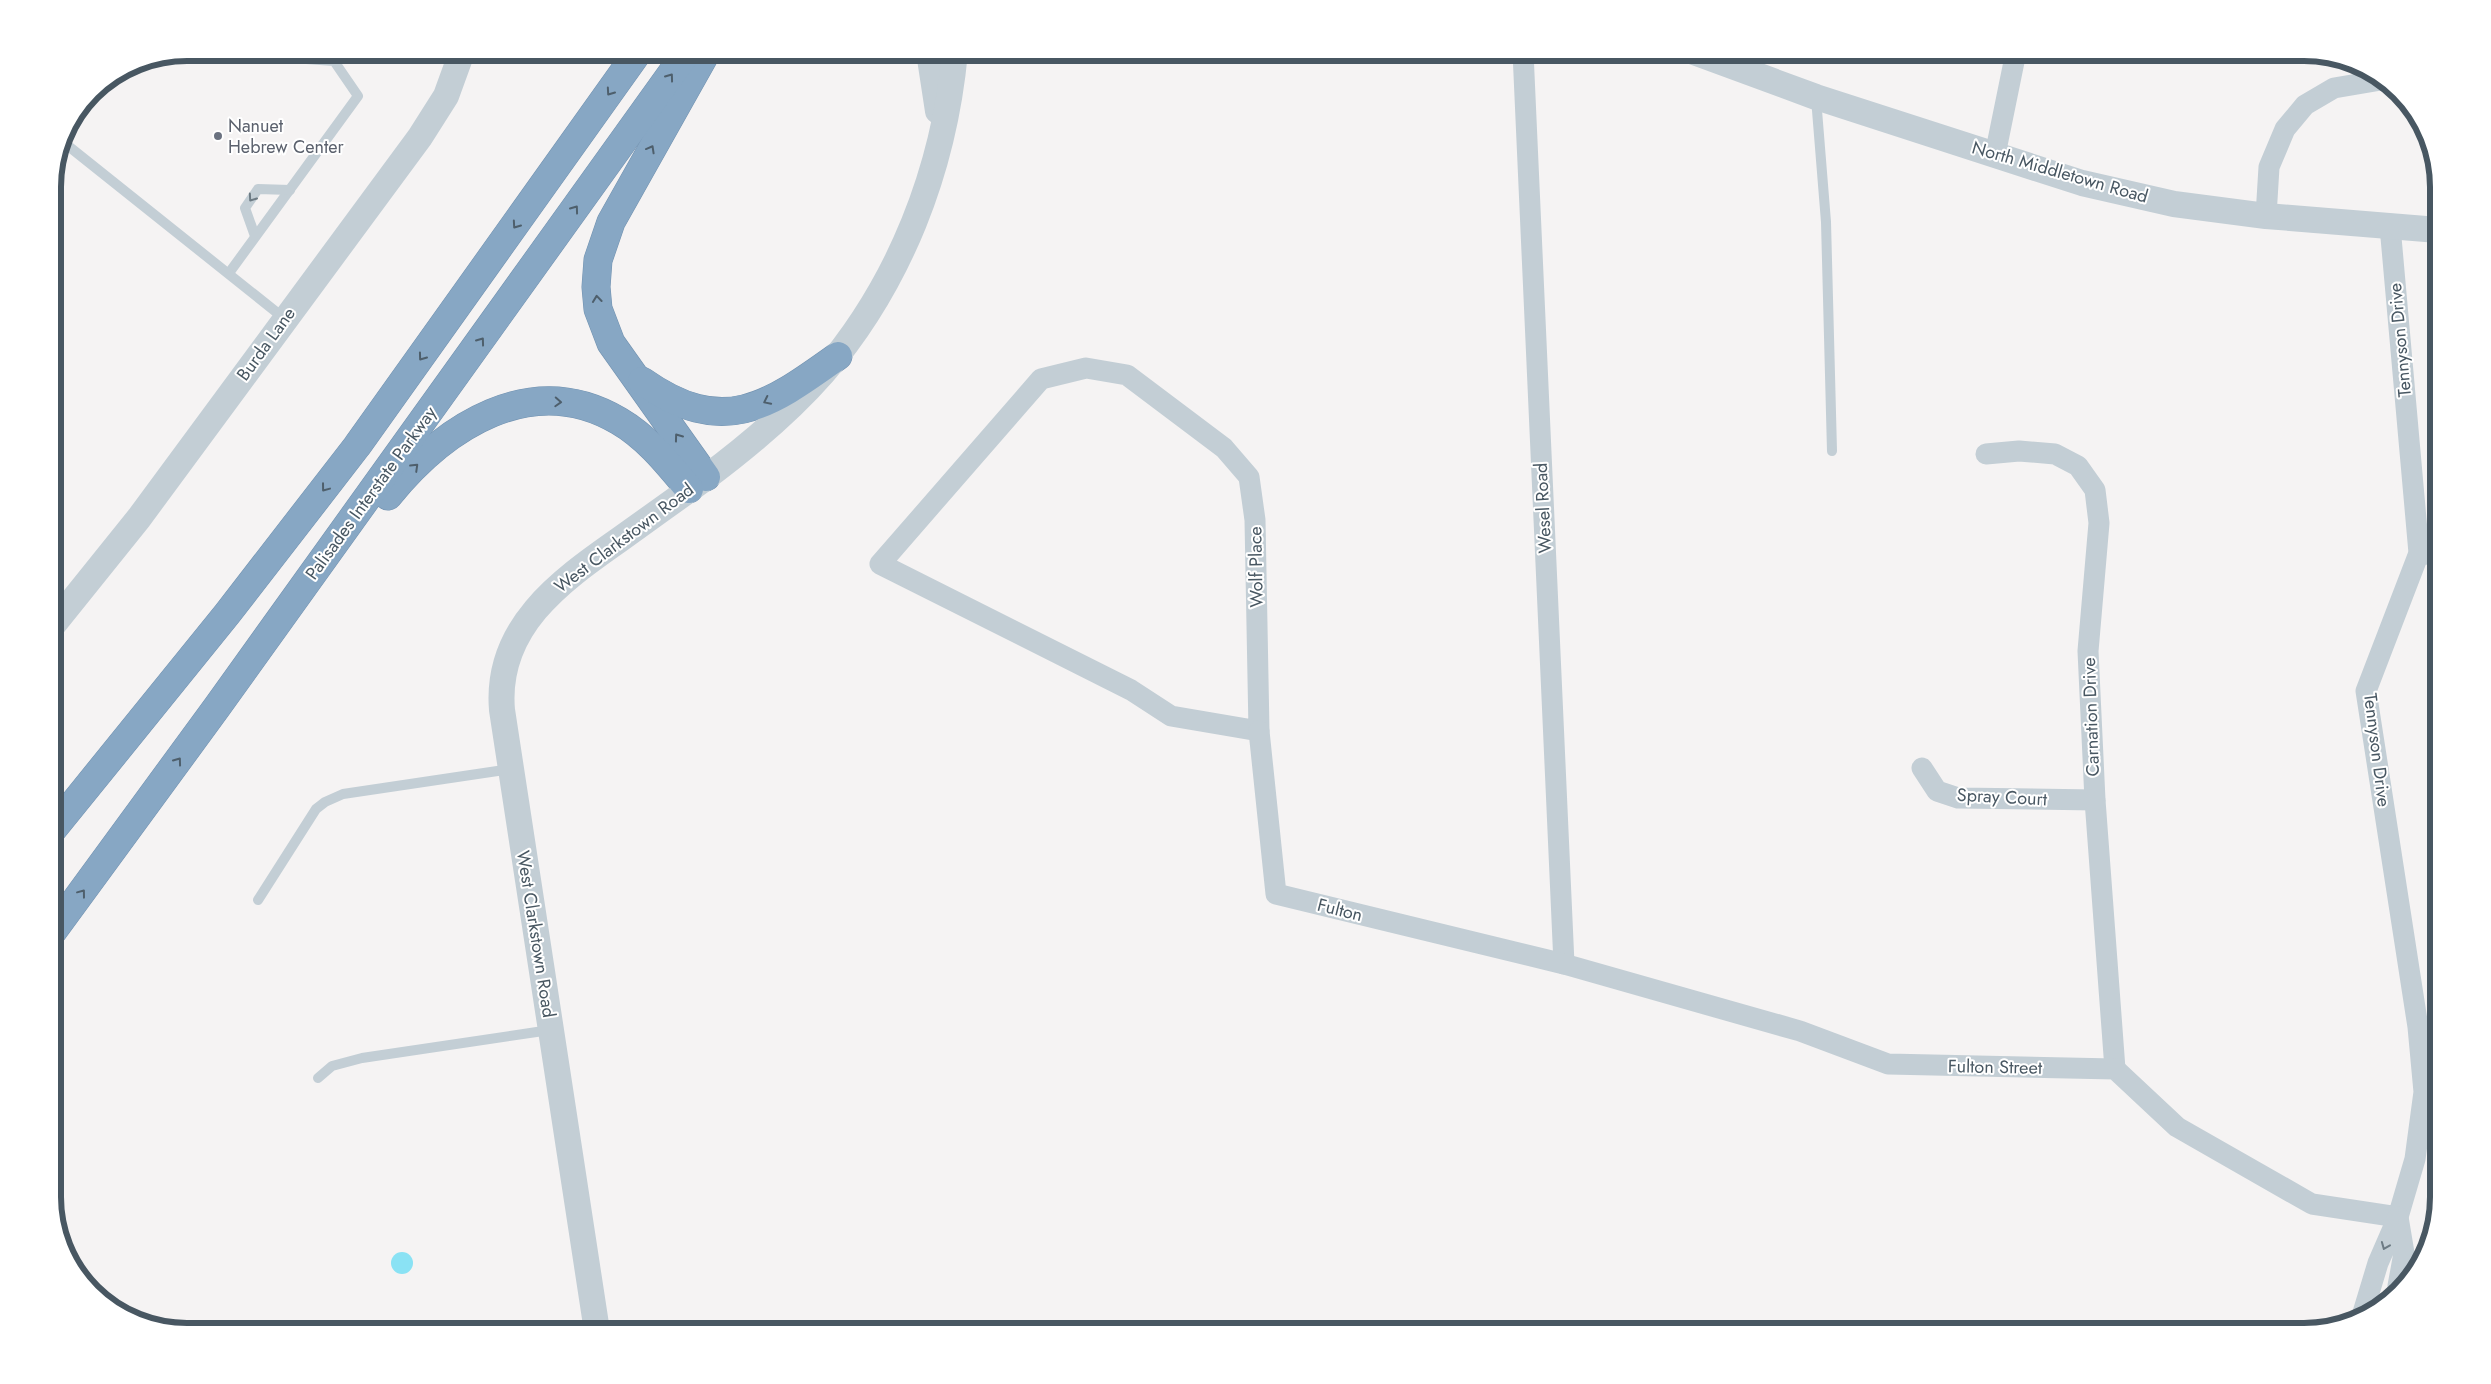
<svg xmlns="http://www.w3.org/2000/svg" width="2491" height="1384" viewBox="0 0 2491 1384" font-family="Jost,sans-serif">
<rect width="100%" height="100%" fill="#f5f3f3"/>
<!-- water -->
<circle fill="#8ae2f4" cx="402" cy="1263" r="11"/>
<g fill="none" stroke-linecap="round" stroke-linejoin="round">
<defs>
<g id="motorway">
<path d="M706 53 611 222 598 260 596 287 598 309 611 343 706 477"/>
<path d="M642 381C723 438 767 407 838 356"/>
<path d="M388 496C444 427 531 369 619 421 648 438 668 464 689 489"/>
<path d="M53 829 227 614 357 446 638 52"/>
<path d="M53 931 217 707 687 52"/>
</g>
</defs>
<!-- motorway casing -->
<use href="#motorway" stroke="#7292b0" stroke-width="29"/>
<!-- service -->
<g stroke="#c3ced5" stroke-width="10">
<path d="M210 52 334 61 358 96 229 273"/>
<path d="M1816 98 1826 222 1832 451"/>
<path d="M62 141 285 319"/>
<path d="M255 236 245 208 258 189 290 190"/>
<path d="M258 900 316 809 325 802 343 794 511 769"/>
<path d="M318 1078 332 1066 362 1058 550 1030"/>
</g>
<!-- minor -->
<g stroke="#c3ced5" stroke-width="21">
<path d="M1523 52 1564 964"/>
<path d="M1995 155 2016 52"/>
<path d="M2266 216 2269 167 2285 129 2305 105 2334 88 2381 80"/>
<path d="M1086 368 1127 375 1224 448 1249 477 1255 520 1259 731 1171 716 1131 690 880 564 1041 379Z"/>
<path d="M1986 454 2019 451 2055 454 2078 466 2095 490 2099 523 2088 651 2095 800 2115 1069"/>
<path d="M2419 553 2438 556"/>
<path d="M1259 731 1276 894 1564 964 1800 1031 1888 1064 2115 1069 2177 1127 2312 1204 2398 1217 2415 1159 2424 1092 2418 1027 2366 691 2419 553 2390 226"/>
<path d="M1922 768 1937 791 1958 798 2095 800"/>
<path d="M2362 1316 2378 1263 2398 1217 2404 1253 2398 1286"/>
</g>
<!-- tertiary -->
<g stroke="#c3ced5" stroke-width="26">
<path d="M929 52 938 111"/>
<path d="M1694 52 1816 97 2082 183 2174 204 2266 216 2438 230"/>
<path d="M53 625 139 518 420 137 446 96 462 52"/>
<path d="M597 1331 502 710C495 628 559 582 619 540 647 520 676 499 704 479 747 447 788 413 823 373 900 283 944 170 955 52"/>
</g>
<!-- motorway -->
<use href="#motorway" stroke="#87a7c4" stroke-width="28"/>
</g>
<!-- one-way arrows -->
<defs><path id="oneway-chevron" d="M-2-3.5L2.5 0L-2 3.5" fill="none" stroke-width="1.6" stroke-linecap="round" stroke-linejoin="round" transform="scale(1.25)"/></defs>
<g stroke="#4e5f6c">
<use href="#oneway-chevron" transform="translate(670 77) rotate(-54)"/>
<use href="#oneway-chevron" transform="translate(610 92) rotate(125)"/>
<use href="#oneway-chevron" transform="translate(651 149) rotate(-61)"/>
<use href="#oneway-chevron" transform="translate(575 209) rotate(-54)"/>
<use href="#oneway-chevron" transform="translate(516 225) rotate(125)"/>
<use href="#oneway-chevron" transform="translate(597 299) rotate(-96)"/>
<use href="#oneway-chevron" transform="translate(481 341) rotate(-54)"/>
<use href="#oneway-chevron" transform="translate(422 357) rotate(126)"/>
<use href="#oneway-chevron" transform="translate(767 401) rotate(154)"/>
<use href="#oneway-chevron" transform="translate(558 402) rotate(3)"/>
<use href="#oneway-chevron" transform="translate(678 437) rotate(-126)"/>
<use href="#oneway-chevron" transform="translate(415 467) rotate(-44)"/>
<use href="#oneway-chevron" transform="translate(325 488) rotate(127)"/>
<use href="#oneway-chevron" transform="translate(178 761) rotate(-54)"/>
<use href="#oneway-chevron" transform="translate(82 893) rotate(-53)"/>
</g>
<g stroke="#6d7b84">
<use href="#oneway-chevron" transform="translate(252 198) rotate(125)"/>
<use href="#oneway-chevron" transform="translate(2385 1246) rotate(112)"/>
</g>
<!-- markers -->
<circle fill="#6b7280" stroke="#fff" stroke-width="2" cx="218" cy="136" r="5"/>
<g text-anchor="middle" stroke-width="4" stroke-linejoin="round" paint-order="stroke">
<!-- worship labels -->
<g font-size="18" fill="#5b616d" stroke="#fff" text-anchor="start">
<text x="228" y="132">Nanuet<tspan x="228" dy="21">Hebrew Center</tspan></text>
</g>
<!-- street labels -->
<g font-size="18" fill="#485762" stroke="#fff">
<text transform="translate(2060 172) rotate(16)" y="6">North Middletown Road</text>
<text transform="translate(2400 340) rotate(-95)" y="6">Tennyson Drive</text>
<text transform="translate(266 344) rotate(-54)" y="6">Burda Lane</text>
<text transform="translate(371 493) rotate(-54)" y="6">Palisades Interstate Parkway</text>
<text transform="translate(1543 508) rotate(-93)" y="6">Wesel Road</text>
<text transform="translate(624 538) rotate(-37)" y="6">West Clarkstown Road</text>
<text transform="translate(1256 567) rotate(-91)" y="6">Wolf Place</text>
<text transform="translate(2091 717) rotate(-92)" y="6">Carnation Drive</text>
<text transform="translate(2377 750) rotate(83)" y="6">Tennyson Drive</text>
<text transform="translate(2002 797) rotate(3)" y="6">Spray Court</text>
<text transform="translate(1340 910) rotate(14)" y="6">Fulton</text>
<text transform="translate(536 934) rotate(81)" y="6">West Clarkstown Road</text>
<text transform="translate(1995 1067) rotate(1)" y="6">Fulton Street</text>
</g>
</g>
<!-- crop -->
<path d="M0 0H2491V1384H0ZM187 61H2304A126 126 0 0 1 2430 187V1197A126 126 0 0 1 2304 1323H187A126 126 0 0 1 61 1197V187A126 126 0 0 1 187 61Z" fill="#fff" fill-rule="evenodd"/>
<path fill="none" stroke="#485762" stroke-width="6" d="M187 61H2304A126 126 0 0 1 2430 187V1197A126 126 0 0 1 2304 1323H187A126 126 0 0 1 61 1197V187A126 126 0 0 1 187 61Z"/>
</svg>
